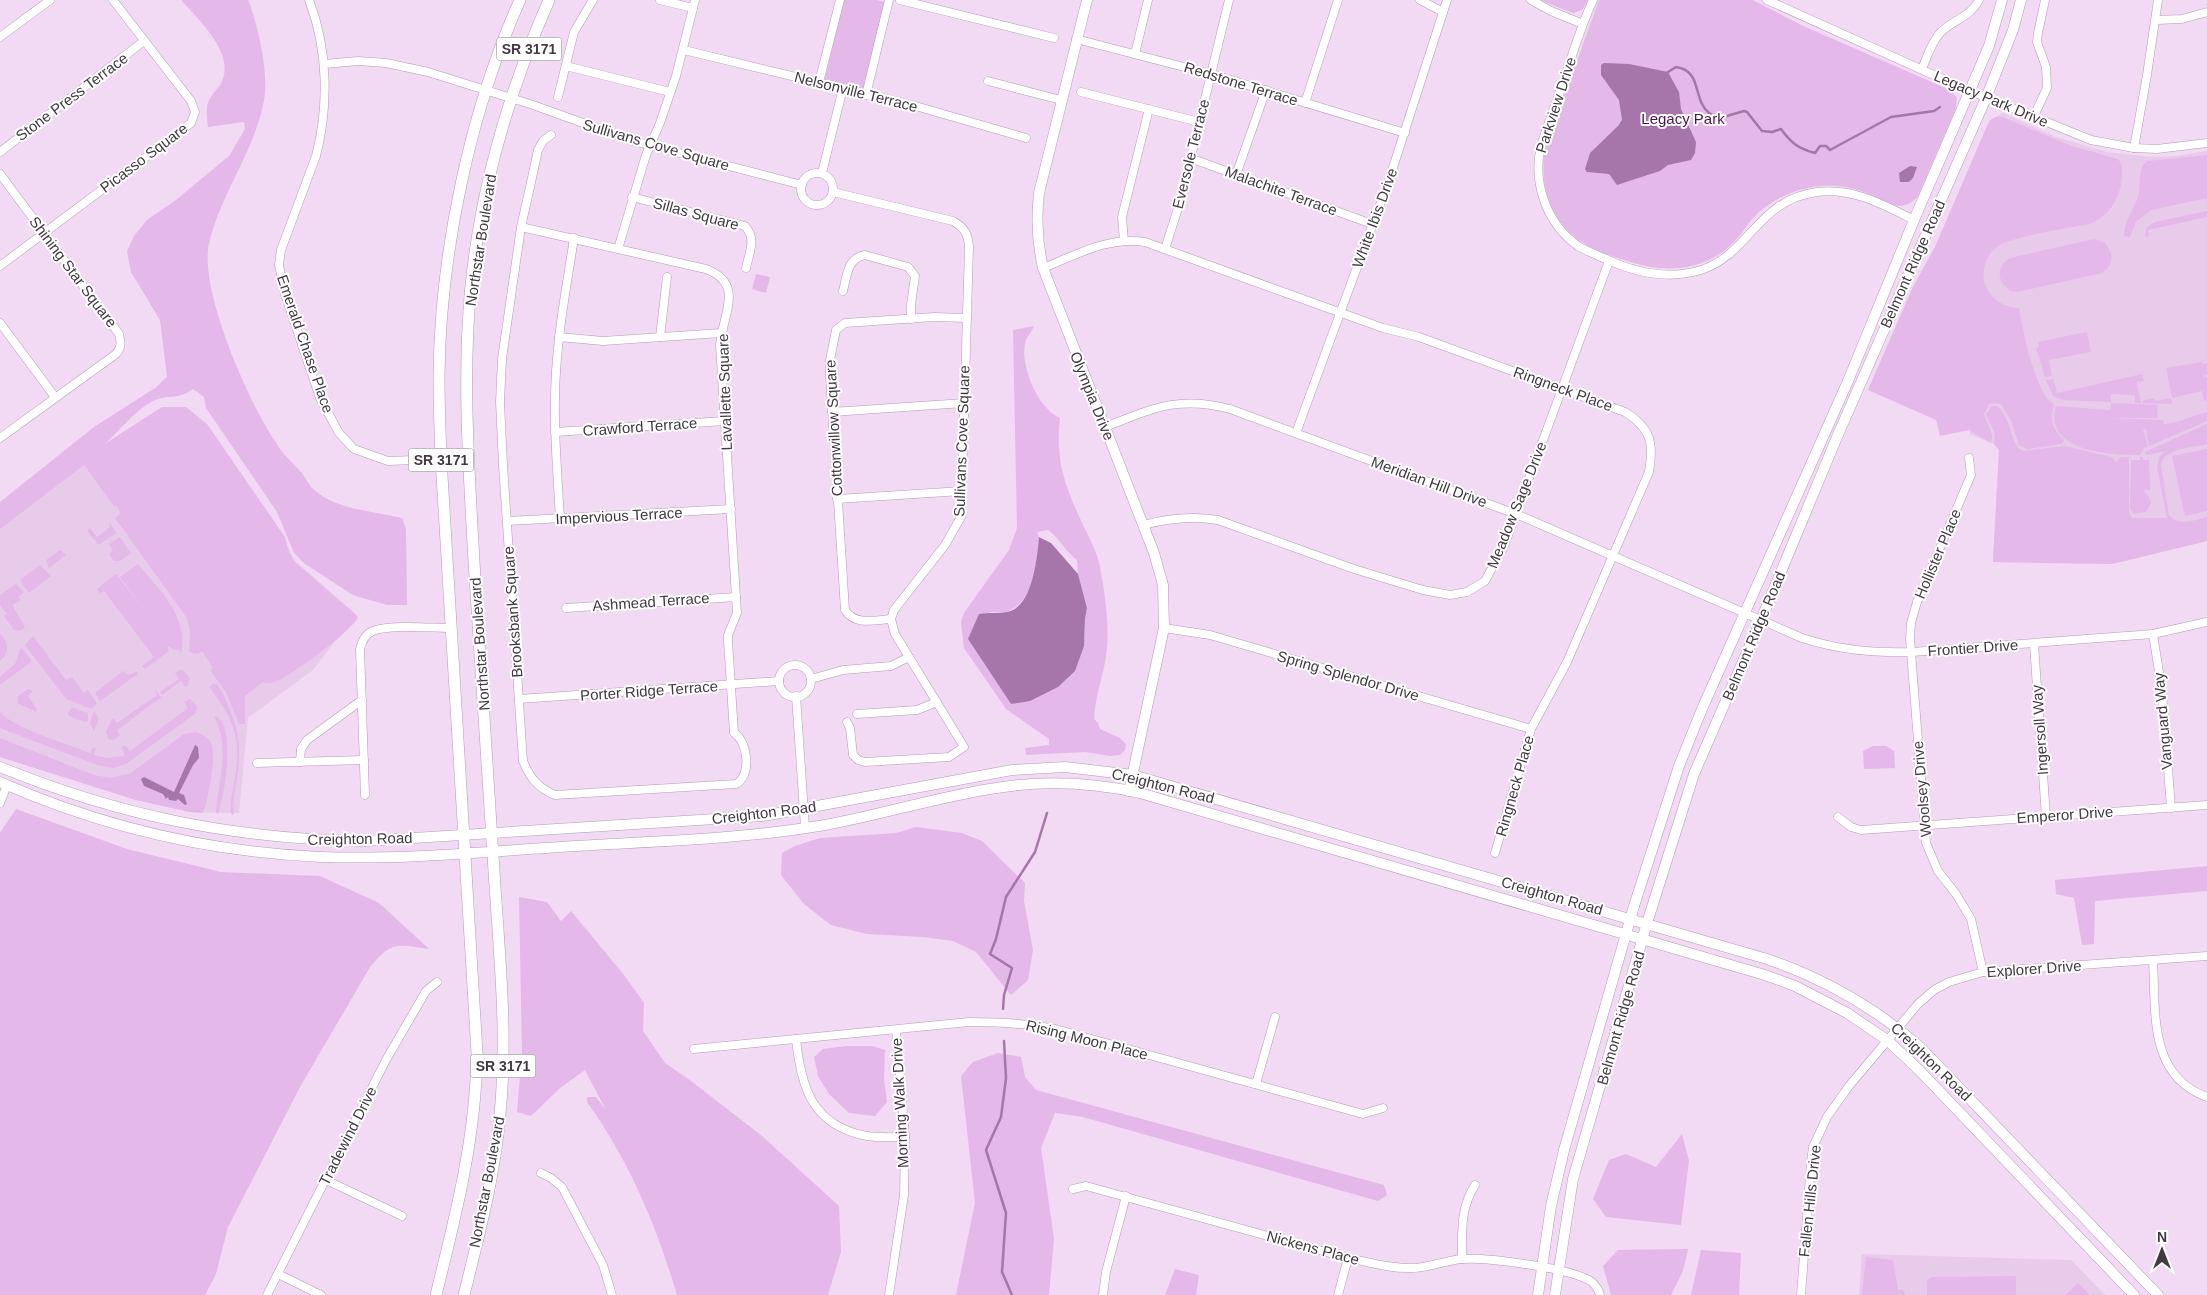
<svg xmlns="http://www.w3.org/2000/svg" width="2207" height="1295" viewBox="0 0 2207 1295" font-family="Helvetica,sans-serif">
<rect width="100%" height="100%" fill="#f2d9f4"/>
<!-- built -->
<g fill="#e8cbeb">
<path d="M2003 113 2056 137 2107 152 2150 157 2176 156 2207 151V541L2112 564 1993 562 1999 449 1994 444 1970 434 1966 415 1868 390 1913 287 1935 247 1990 120Z"/>
<path d="M162 407H186L284 537 294 560 356 614 313 670 248 718 239 813 190 812 136 800 0 757V516Z"/>
<path d="M1862 1254 2071 1260 2105 1295H1859Z"/>
</g>
<!-- green -->
<g fill="#e4b8e8" fill-rule="evenodd">
<path d="M181 0H248C258 24 269 74 264 100 255 151 220 194 209 244 198 291 254 417 284 454 289 460 295 465 300 471 305 476 308 484 313 489 336 510 373 511 402 518L406 529 407 605H387L353 595 305 564 294 553 277 512 206 408 204 397 193 389C179 400 168 394 153 401 135 410 121 429 106 443L162 407H186L207 424 285 537 289 553 295 562 358 617C352 631 289 678 274 682 270 684 267 683 263 682L245 696V724H239L226 692 210 670 213 668 202 651 198 654 189 652 190 632 187 618 115 518 120 514 118 507 114 506 84 465 0 529V502L94 427 155 388 167 377 160 320 131 272 127 251 134 236 147 220 176 200 229 156 245 129 244 122 208 127C207 118 205 104 211 97 214 91 220 87 222 81 235 53 198 19 181 0Z"/>
<path d="M844 0H876L885 2 863 91 824 82Z"/>
<path d="M1540 0H1588L1582 10 1573 13Z"/>
<path d="M1599 0H1753L1801 25 1950 90 1957 98 1956 108 1918 196C1913 202 1907 206 1899 206 1890 205 1879 198 1871 195 1851 186 1829 183 1808 188 1787 192 1767 203 1752 219 1745 227 1739 238 1731 245 1704 270 1665 274 1631 262 1612 256 1592 251 1576 238 1549 216 1539 183 1545 149Z"/>
<path d="M1996 117H2002L2072 146 2118 159C2123 165 2122 170 2122 177 2120 199 2110 215 2090 224 2071 227 2014 237 2000 245 1985 254 1979 274 1987 289 1994 302 2005 307 2019 308 2023 331 2035 393 2054 405 2049 420 2053 430 2064 440L2062 444 2027 449 2019 445 2011 420 2001 404 1990 403 1984 414C1986 425 1995 432 1991 443L1969 430 1940 436 1936 420 1868 390 1913 287 1935 247 1987 126 1990 120Z"/>
<path d="M2207 155V198L2151 210 2136 222 2130 237 2124 236C2124 220 2135 209 2139 194 2141 183 2137 166 2148 161Z"/>
<path d="M2207 211V217L2148 230 2149 236 2145 237 2147 227 2155 222Z"/>
<path d="M2094 239 2105 243C2114 253 2114 265 2102 273L2017 292 2010 291 2002 283C1997 272 2000 264 2010 258Z"/>
<path d="M756 274 770 277 766 293 752 289Z"/>
<path d="M1034 326C1032 331 1028 336 1026 340 1018 363 1038 409 1060 418 1055 462 1065 486 1083 525 1090 539 1097 552 1100 567 1105 594 1109 621 1107 648 1105 672 1095 695 1094 719L1098 723 1100 729 1120 738 1126 744 1125 750 1120 755 1110 756 1085 752 1026 755 1025 748 1049 745V739L1006 709 964 648 961 622 964 613 1009 550 1017 528 1013 330ZM1048 530C1060 538 1065 552 1077 560L1078 574 1087 608 1085 619 1084 646 1011 704 968 639 990 612C995 612 1004 614 1009 611 1036 598 1036 563 1039 537L1037 532Z"/>
<path d="M2087 332 2091 352 2049 360 2052 376 2045 377 2036 348 2039 347 2038 342Z"/>
<path d="M2202 362 2203 364 2207 363V374H2204L2205 378 2207 377V400L2204 401 2202 391 2172 398 2166 368Z"/>
<path d="M2142 374 2144 381 2137 382V385L2141 403H2135V395L2111 394V402L2062 400 2053 396 2046 380 2053 379 2057 393Z"/>
<path d="M2154 398 2155 401 2171 398 2172 404 2143 403 2142 401Z"/>
<path d="M2111 403 2158 405 2157 418H2110L2163 420 2164 424 2173 423 2207 412V421L2149 446 2146 429H2143L2148 446 2144 448 2140 455C2111 455 2043 452 2056 406L2110 410Z"/>
<path d="M1992 406H1997C2012 418 2010 446 2023 451L2065 446 2112 457 2116 462 2121 457H2129V511L2132 518H2167L2157 468 2159 457 2165 451 2148 455 2145 454V452L2207 424V444C2193 448 2163 448 2161 465L2169 515C2179 527 2194 520 2207 517V541L2112 564 1993 562 1999 450 1994 444 1995 434 1986 414Z"/>
<path d="M2207 449V511L2185 516 2172 456Z"/>
<path d="M2140 457H2143V460H2149L2150 490H2145L2144 492 2148 495 2151 503 2146 512 2134 514 2130 508 2131 460H2140Z"/>
<path d="M109 522 117 533 98 545 95 539 94 540 87 530 90 528 97 537 110 527Z"/>
<path d="M120 537 131 553 120 561H114L109 554 113 550 109 544Z"/>
<path d="M60 550 66 555 49 568 46 560Z"/>
<path d="M138 564C160 591 186 613 182 651L172 649 169 646 167 647 169 651 145 669 142 666 154 657 104 591 100 593 97 589 116 574 148 614 120 577Z"/>
<path d="M40 565 51 576 29 593 21 582V579Z"/>
<path d="M16 584 24 592 18 597 21 600 12 605 25 627 19 631 14 630 4 616 7 614 0 605V595Z"/>
<path d="M0 634C9 642 10 653 0 661Z"/>
<path d="M33 636 66 680 72 677 84 693 88 690 97 704 91 709 66 699 25 645Z"/>
<path d="M21 647 31 660V662L0 685V677L15 664Z"/>
<path d="M179 670H183L190 678 188 685 185 687 181 681 162 695 160 692 179 679 175 673Z"/>
<path d="M123 671 129 675 136 671 138 674 100 701 95 693Z"/>
<path d="M214 683C221 687 225 698 228 706 240 731 241 751 237 778 235 790 232 802 234 814L232 815C228 806 233 794 234 784 242 740 236 722 209 687Z"/>
<path d="M28 689 33 691 28 696 37 709 36 712 17 703 18 696Z"/>
<path d="M155 689 164 702 160 698 117 730 120 736 113 740 108 739 106 732 112 719H114L117 723 157 695Z"/>
<path d="M190 699 197 706 196 713 126 764 113 768 97 765 0 728V712C13 728 68 744 90 753L93 747 96 749 94 755 107 758 125 756 122 748 123 746H126L130 751 188 708 184 702Z"/>
<path d="M72 707 88 713V721L85 722 69 716 68 713Z"/>
<path d="M94 711 99 718 94 731 90 723Z"/>
<path d="M214 716C238 722 224 797 218 814L216 812C218 779 231 748 214 716Z"/>
<path d="M196 732C202 734 208 737 211 743 217 754 208 801 203 813L190 812 136 800 0 757V738L94 775 111 778 131 773 184 734Z"/>
<path d="M1873 746H1886L1894 751 1895 768 1864 769 1863 751Z"/>
<path d="M16 809 127 849 221 872 320 876 379 903 429 949C396 944 392 941 370 967L300 1087 228 1227 216 1274 205 1295H0V833Z"/>
<path d="M916 827 962 833 982 841 1025 883 1024 901 1033 950 1028 980 1011 995 976 952 953 941 923 937 867 934 831 925 804 904 781 875 782 853 795 846 820 838 896 833Z"/>
<path d="M2207 866V891L2095 901 2094 944 2082 945 2074 898 2056 894 2055 880Z"/>
<path d="M519 897 547 902 561 921 571 911 624 975 644 1003 643 1031 665 1063 691 1081 762 1136 839 1206 841 1252 828 1295H677C657 1227 629 1160 587 1102V1097H596L606 1110 585 1070 560 1088 531 1116 517 1112 522 1052Z"/>
<path d="M846 1046H872L885 1050 884 1079 887 1102 875 1116 849 1113 829 1094 818 1076 814 1057 823 1049Z"/>
<path d="M998 1053 1021 1057 1025 1077 1036 1090 1384 1185 1387 1195 1378 1201 1083 1117 1055 1113 1041 1148 1054 1239 1049 1295H956L975 1203 961 1076 973 1062Z"/>
<path d="M1682 1134 1689 1161 1681 1225 1606 1217 1593 1199 1609 1160 1626 1154 1656 1167Z"/>
<path d="M1688 1249 1683 1271 1671 1295H1611L1603 1266 1618 1250Z"/>
<path d="M1701 1250 1741 1253 1739 1295H1691Z"/>
<path d="M1866 1257 1893 1260 1898 1290H1903L1905 1295H1862Z"/>
<path d="M1175 1269 1199 1275 1196 1295H1165Z"/>
<path d="M2016 1276V1295H1927V1281L1931 1277Z"/>
<path d="M2078 1283 2090 1295H2065Z"/>
</g>
<!-- water -->
<g fill="#a676ab">
<path d="M1604 63 1629 64 1668 72 1679 92 1681 109 1696 142 1695 153 1691 160 1668 165 1660 171 1617 185 1609 174 1587 172 1585 169 1590 153 1618 126 1622 120 1619 100 1601 75V65Z"/>
<path d="M1910 166 1917 167 1913 178 1909 182H1900L1899 173Z"/>
<path d="M1039 537 1051 543 1078 574 1087 608 1085 619 1084 646 1075 671 1058 687 1030 701 1011 704 968 639 979 614C988 612 998 614 1007 612 1033 607 1037 558 1039 537Z"/>
<path d="M195 745 198 747 199 758 193 765 179 793 184 795 187 804 185 805 178 799 176 801 169 800 168 797 166 799 163 794 144 786 141 779 144 777 174 792Z"/>
</g>
<g fill="none" stroke-linecap="round" stroke-linejoin="round">
<!-- stream -->
<g stroke="#a676ab" stroke-width="2.5">
<path d="M1668 72 1676 67C1703 71 1692 99 1709 113 1712 115 1717 117 1720 118L1744 111 1747 112 1762 131 1772 132 1781 129C1791 143 1799 149 1815 153L1820 146H1826L1830 150 1891 117 1934 111 1940 107"/>
<path d="M1003 1009 1004 995 1012 968 990 954 996 939 1006 897 1035 852 1047 813"/>
<path d="M1004 1041 1006 1078 1001 1117 986 1150 1006 1213 1002 1272 1012 1295"/>
</g>
<defs>
<g id="street">
<path d="M309 0C328 49 329 106 316 156L281 250 279 265 285 294 320 398 339 433 354 449 388 461 441 459"/>
<path d="M660 0 693 8"/>
<path d="M900 0 1054 38"/>
<path d="M1420 0 1443 12"/>
<path d="M1531 0 1551 11 1583 24"/>
<path d="M1593 0C1580 28 1571 59 1561 89 1554 108 1547 127 1541 146 1532 183 1547 224 1578 246 1586 251 1597 255 1606 259 1636 273 1668 280 1701 270 1750 254 1757 200 1817 192 1852 187 1884 205 1914 220"/>
<path d="M1767 0 1958 86 2091 140 2134 148 2157 149 2207 143"/>
<path d="M2156 20 2182 19 2207 12"/>
<path d="M0 37 50 0"/>
<path d="M1076 39 1211 74 1405 133"/>
<path d="M684 50 912 105 1026 138"/>
<path d="M1135 54 1148 0"/>
<path d="M324 64 358 61 386 63 428 72 533 105 633 141 802 185"/>
<path d="M566 66 670 92"/>
<path d="M1922 69C1927 57 1931 43 1940 33 1953 19 1969 19 1979 0"/>
<path d="M988 81 1061 100"/>
<path d="M819 82 840 0"/>
<path d="M1081 92 1199 122"/>
<path d="M866 95 889 0"/>
<path d="M558 97 574 32 593 0"/>
<path d="M1305 103 1338 0"/>
<path d="M2033 118 2047 88 2046 67 2037 42 2038 33 2045 0"/>
<path d="M2134 148 2147 75 2158 0"/>
<path d="M0 152 144 41"/>
<path d="M1190 158 1372 224"/>
<path d="M822 173 843 88"/>
<circle cx="817" cy="189" r="16"/>
<path d="M0 174 119 334C121 342 122 347 116 354L0 438"/>
<path d="M1236 175 1266 90"/>
<path d="M833 192 953 221C965 228 968 234 969 247L961 517 945 545 894 610 891 619 895 634 964 747 949 757 865 762 858 760 853 755 850 728 847 722"/>
<path d="M632 197 745 226C757 239 749 253 746 268"/>
<path d="M521 227 706 269C745 284 723 313 720 345L737 613 728 635V641L734 733C748 741 752 776 736 784L555 795C538 788 530 778 523 761L503 465 500 402 502 359 521 227 530 187 538 150 543 141 551 135"/>
<path d="M1124 241 1122 217 1149 109"/>
<path d="M618 249 646 155 660 123 676 76 695 0"/>
<path d="M1165 249 1180 202 1229 0"/>
<path d="M0 266 191 123 195 112 191 101 113 0"/>
<path d="M1043 268C1076 255 1109 236 1145 242L1383 328 1419 337 1625 412C1651 428 1654 443 1649 472L1567 662 1531 729 1495 853"/>
<path d="M843 291C847 276 847 258 865 255L908 267 915 276 911 305V319"/>
<path d="M0 323 55 397"/>
<path d="M559 337 603 341 721 333"/>
<path d="M660 337 667 277"/>
<path d="M832 412 964 403"/>
<path d="M1105 427C1152 409 1178 395 1230 409L1516 514 1802 638C1839 650 1873 653 1912 652L2153 634 2207 622"/>
<path d="M555 432 725 421"/>
<path d="M1296 433 1388 183 1447 0"/>
<path d="M1969 458 1971 475 1917 602 1911 623 1910 639 1926 843 1938 871 1956 894 1971 919 1983 972"/>
<path d="M837 499 962 491"/>
<path d="M560 519C557 466 552 412 557 359 560 318 568 278 574 238"/>
<path d="M507 521 731 509"/>
<path d="M1144 525C1169 518 1192 516 1218 520L1354 569 1423 590 1450 595 1467 592 1485 581 1504 546 1609 261"/>
<path d="M566 608 736 597"/>
<path d="M891 619C875 620 855 626 845 610L830 377V360L836 330 845 323 934 317 967 318"/>
<path d="M1164 628 1210 635 1531 729"/>
<path d="M2153 634 2162 691 2171 808"/>
<path d="M2034 644 2046 817"/>
<circle cx="795" cy="681" r="16"/>
<path d="M811 679 843 670 891 666 909 657"/>
<path d="M796 696 805 827"/>
<path d="M519 699 779 681"/>
<path d="M857 714 917 710 937 702"/>
<path d="M300 762 301 749 307 740 362 700"/>
<path d="M257 763 364 760"/>
<path d="M365 795 360 649C362 641 365 634 373 631 387 624 434 628 452 628"/>
<path d="M0 803 7 785"/>
<path d="M1838 817 1851 827 1861 830 2207 805"/>
<path d="M2153 960C2156 1012 2148 1076 2207 1097"/>
<path d="M796 1039C801 1087 812 1126 867 1136 879 1138 893 1137 905 1137"/>
<path d="M694 1049 969 1022C1000 1022 1029 1023 1059 1030L1363 1114 1383 1108"/>
<path d="M1256 1084 1275 1017"/>
<path d="M541 1173 551 1178 562 1187 603 1265 612 1295"/>
<path d="M326 1180 402 1216"/>
<path d="M1073 1189 1086 1186 1348 1258C1368 1262 1391 1269 1412 1268 1428 1268 1445 1261 1461 1259 1486 1257 1572 1268 1592 1282 1596 1286 1599 1290 1600 1295"/>
<path d="M1462 1259C1462 1233 1460 1208 1475 1185"/>
<path d="M278 1274 321 1295"/>
<path d="M267 1295 386 1060 426 991 437 982"/>
<path d="M889 1295 904 1195 905 1137 896 1030"/>
<path d="M1103 1295 1106 1272 1126 1196"/>
<path d="M1338 1295 1348 1258"/>
<path d="M1801 1295 1811 1163 1813 1147 1827 1117 1849 1086 1918 1004 1934 990 1949 982 1983 972 2207 956"/>
</g>
<g id="secondary">
<path d="M1087 0 1039 193C1036 219 1037 242 1043 268L1154 553 1163 585 1164 628 1129 791"/>
<path d="M0 767C120 816 235 839 365 841L763 816 1012 770 1065 767 1133 775 1767 959C1825 979 1876 1008 1922 1049L2158 1295"/>
<path d="M0 782C102 827 209 852 321 857 405 860 491 851 576 846 659 841 743 839 825 825 880 815 934 798 990 789 1040 780 1090 782 1140 793L1765 975 1795 986 1847 1013 1887 1040 1919 1070 2134 1295"/>
<path d="M1538 1295 1551 1206 1564 1150 1634 906 1679 766 1702 709 1848 381 1914 220 1989 46 2002 0"/>
<path d="M1555 1295 1573 1179 1647 923 1694 774 1761 620 1837 437 1986 98 2013 30 2021 0"/>
</g>
<g id="primary">
<path d="M436 1295C456 1215 476 1136 477 1053L441 459C440 432 439 404 439 376 440 254 470 111 520 0"/>
<path d="M464 1295C479 1235 495 1175 500 1114 508 1033 499 952 494 871 488 768 481 665 474 562 469 469 462 378 471 285 481 188 510 89 549 0"/>
</g>
</defs>
<!-- street casing -->
<use href="#street" stroke="#b39cb5" stroke-width="9"/>
<!-- secondary casing -->
<use href="#secondary" stroke="#b39cb5" stroke-width="11"/>
<!-- primary casing -->
<use href="#primary" stroke="#b39cb5" stroke-width="12"/>
<!-- street -->
<use href="#street" stroke="#fff" stroke-width="8"/>
<!-- secondary -->
<use href="#secondary" stroke="#fff" stroke-width="10"/>
<!-- primary -->
<use href="#primary" stroke="#fff" stroke-width="11"/>
</g>
<g text-anchor="middle" stroke-width="4" stroke-linejoin="round" paint-order="stroke">
<!-- shield labels -->
<g fill="#fff" stroke="#7b747b" stroke-width="1">
<rect x="496.5" y="37.5" width="65" height="23" rx="4"/>
<rect x="408.5" y="448.5" width="65" height="23" rx="4"/>
<rect x="470.5" y="1054.5" width="65" height="23" rx="4"/>
</g>
<g font-size="14" font-weight="bold" fill="#423943">
<text x="529" y="54">SR 3171</text>
<text x="441" y="465">SR 3171</text>
<text x="503" y="1071">SR 3171</text>
</g>
<!-- street labels -->
<g font-size="15" fill="#423943" stroke="#fff">
<text transform="translate(1241 84) rotate(17)" y="5">Redstone Terrace</text>
<text transform="translate(856 92) rotate(14)" y="5">Nelsonville Terrace</text>
<text transform="translate(72 97) rotate(-37)" y="5">Stone Press Terrace</text>
<text transform="translate(1991 99) rotate(23)" y="5">Legacy Park Drive</text>
<text transform="translate(1556 105) rotate(-72)" y="5">Parkview Drive</text>
<text transform="translate(656 145) rotate(16)" y="5">Sullivans Cove Square</text>
<text transform="translate(1191 154) rotate(-76)" y="5">Eversole Terrace</text>
<text transform="translate(144 158) rotate(-37)" y="5">Picasso Square</text>
<text transform="translate(1281 191) rotate(20)" y="5">Malachite Terrace</text>
<text transform="translate(696 214) rotate(15)" y="5">Sillas Square</text>
<text transform="translate(1375 218) rotate(-70)" y="5">White Ibis Drive</text>
<text transform="translate(481 240) rotate(-81)" y="5">Northstar Boulevard</text>
<text transform="translate(1913 264) rotate(-66)" y="5">Belmont Ridge Road</text>
<text transform="translate(73 272) rotate(53)" y="5">Shining Star Square</text>
<text transform="translate(305 344) rotate(71)" y="5">Emerald Chase Place</text>
<text transform="translate(1563 389) rotate(20)" y="5">Ringneck Place</text>
<text transform="translate(725 392) rotate(-92)" y="5">Lavallette Square</text>
<text transform="translate(1092 396) rotate(68)" y="5">Olympia Drive</text>
<text transform="translate(640 427) rotate(-4)" y="5">Crawford Terrace</text>
<text transform="translate(834 428) rotate(-93)" y="5">Cottonwillow Square</text>
<text transform="translate(962 441) rotate(-88)" y="5">Sullivans Cove Square</text>
<text transform="translate(1429 482) rotate(20)" y="5">Meridian Hill Drive</text>
<text transform="translate(1517 505) rotate(-68)" y="5">Meadow Sage Drive</text>
<text transform="translate(619 516) rotate(-3)" y="5">Impervious Terrace</text>
<text transform="translate(1938 554) rotate(-67)" y="5">Hollister Place</text>
<text transform="translate(651 602) rotate(-4)" y="5">Ashmead Terrace</text>
<text transform="translate(513 612) rotate(-94)" y="5">Brooksbank Square</text>
<text transform="translate(1754 636) rotate(-67)" y="5">Belmont Ridge Road</text>
<text transform="translate(480 644) rotate(-94)" y="5">Northstar Boulevard</text>
<text transform="translate(1973 648) rotate(-4)" y="5">Frontier Drive</text>
<text transform="translate(1348 676) rotate(16)" y="5">Spring Splendor Drive</text>
<text transform="translate(649 691) rotate(-4)" y="5">Porter Ridge Terrace</text>
<text transform="translate(2163 721) rotate(-95)" y="5">Vanguard Way</text>
<text transform="translate(2040 730) rotate(-94)" y="5">Ingersoll Way</text>
<text transform="translate(1163 786) rotate(14)" y="5">Creighton Road</text>
<text transform="translate(1515 786) rotate(-74)" y="5">Ringneck Place</text>
<text transform="translate(1922 789) rotate(-95)" y="5">Woolsey Drive</text>
<text transform="translate(764 813) rotate(-7)" y="5">Creighton Road</text>
<text transform="translate(2065 815) rotate(-4)" y="5">Emperor Drive</text>
<text transform="translate(360 839) rotate(-1)" y="5">Creighton Road</text>
<text transform="translate(1552 896) rotate(16)" y="5">Creighton Road</text>
<text transform="translate(2034 969) rotate(-4)" y="5">Explorer Drive</text>
<text transform="translate(1621 1018) rotate(-74)" y="5">Belmont Ridge Road</text>
<text transform="translate(1087 1040) rotate(14)" y="5">Rising Moon Place</text>
<text transform="translate(1931 1062) rotate(44)" y="5">Creighton Road</text>
<text transform="translate(900 1103) rotate(-93)" y="5">Morning Walk Drive</text>
<text transform="translate(348 1136) rotate(-63)" y="5">Tradewind Drive</text>
<text transform="translate(487 1182) rotate(-79)" y="5">Northstar Boulevard</text>
<text transform="translate(1810 1201) rotate(-84)" y="5">Fallen Hills Drive</text>
<text transform="translate(1313 1248) rotate(15)" y="5">Nickens Place</text>
</g>
<!-- park labels -->
<g font-size="15" fill="#4f1255" stroke="#fff">
<text x="1683" y="124">Legacy Park</text>
</g>
</g>
<!-- north arrow -->
<g transform="translate(2162 1250)" stroke="#ffffff" stroke-width="4" paint-order="stroke">
<path d="M0-4L9 19L0 12L-9 19Z" fill="#423943"/>
<text y="-8" font-size="14" font-weight="bold" text-anchor="middle" fill="#423943">N</text>
</g>
</svg>
